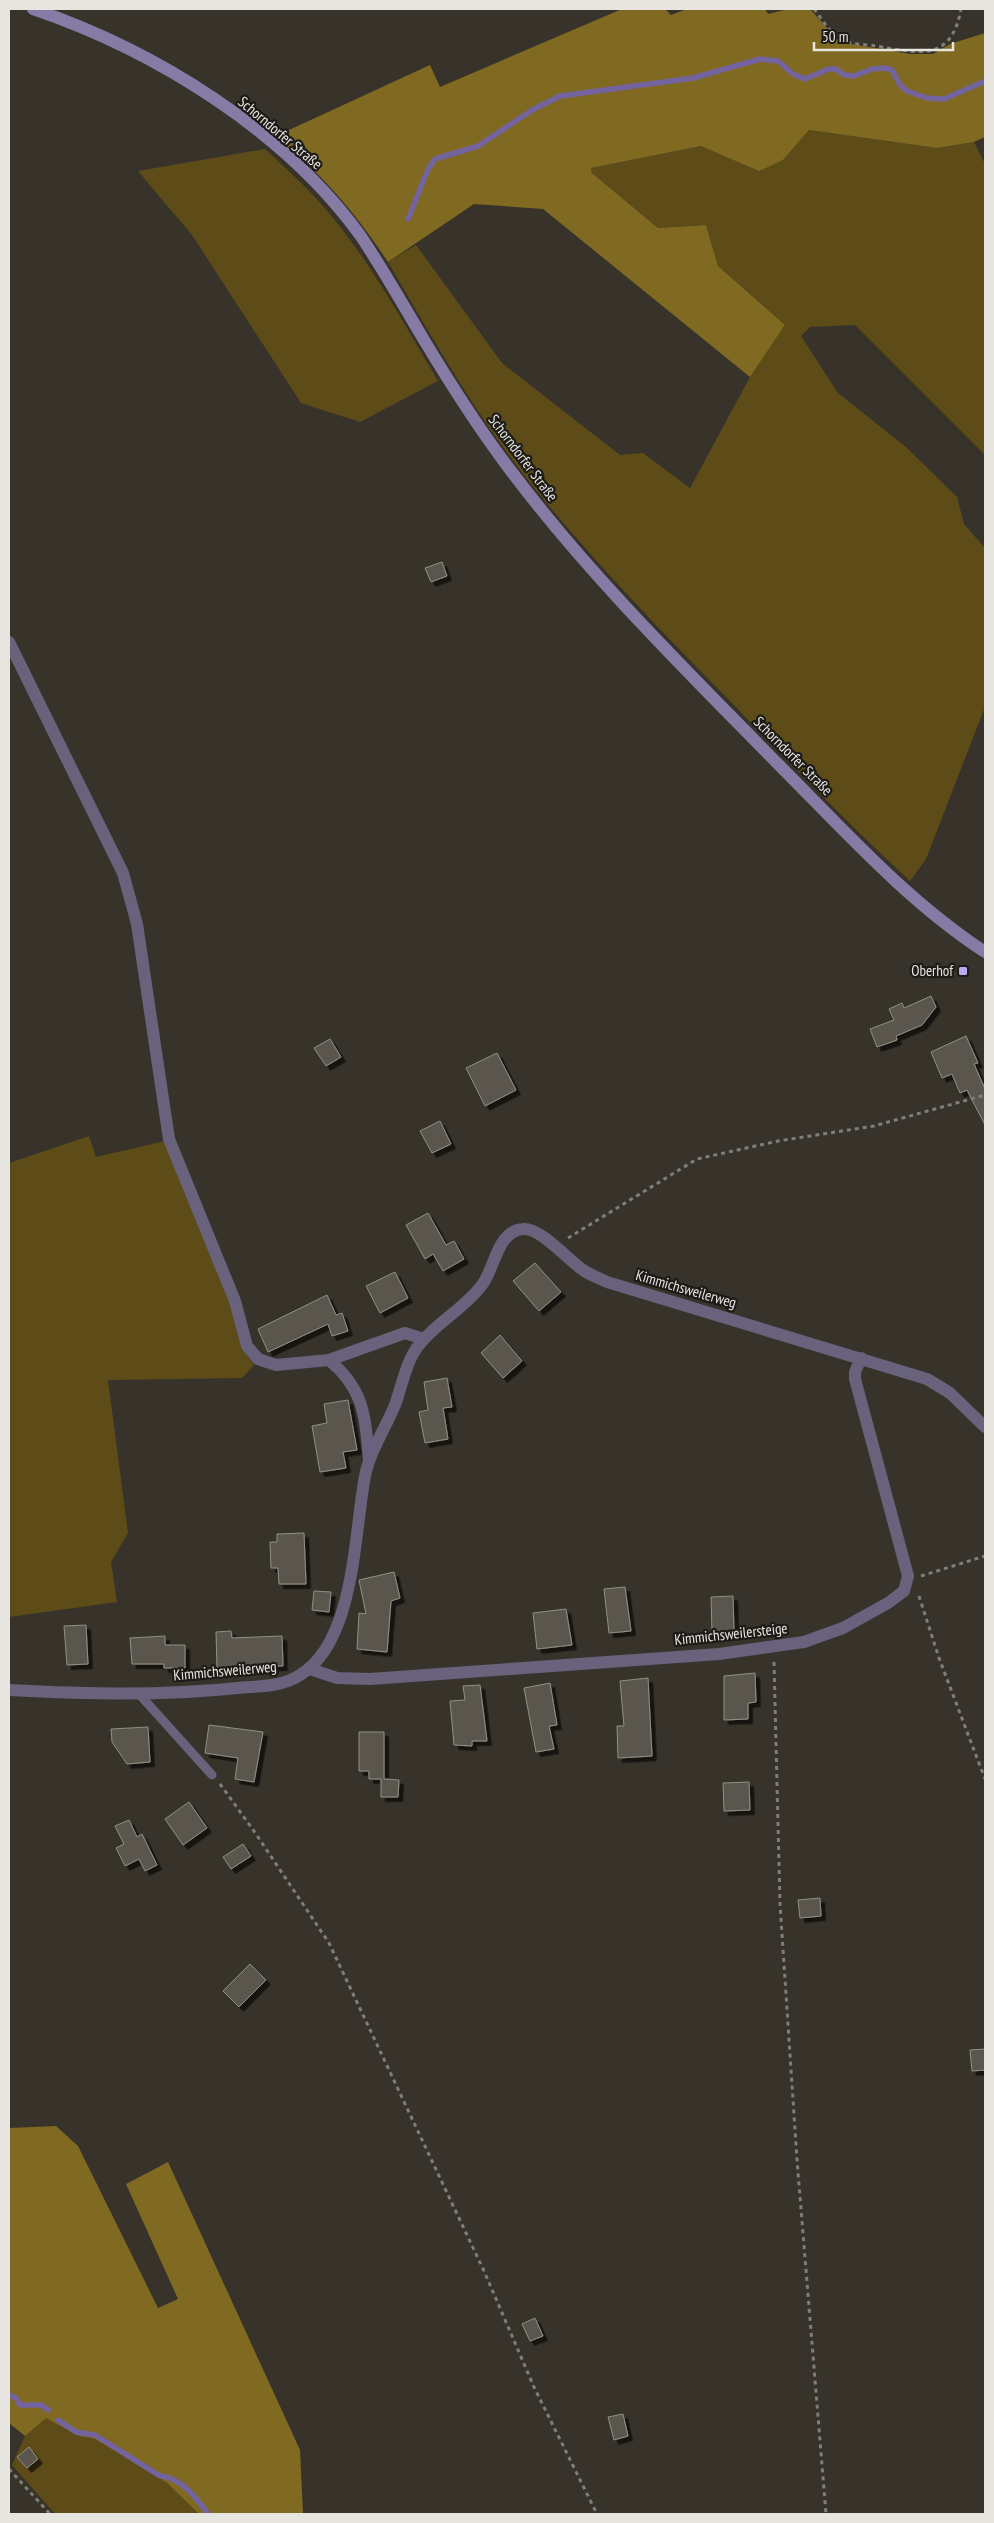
<svg xmlns="http://www.w3.org/2000/svg" width="994" height="2523" viewBox="0 0 994 2523" font-family="'PT Sans Narrow',sans-serif">
<defs>
<filter id="shadow"><feDropShadow dx="4.5" dy="4.5" stdDeviation="0" flood-color="#0009"/></filter>
</defs>
<rect width="100%" height="100%" fill="#37332b"/>
<!-- green -->
<g fill="#5d4c17">
<path d="M809 130 937 148 974 142 985 164V455L855 325 810 327 801 336 838 393 906 447 957 497 964 524 985 548V707L926 859 910 881C848 824 790 763 731 702 657 627 582 550 517 466 468 402 429 332 388 262L416 245 502 363 620 455 643 453 690 488 750 377 785 325 718 266 706 225 658 228 592 173 591 168 701 146 759 170 783 160Z"/>
<path d="M265 149C281 164 297 178 312 194 364 249 400 317 438 381L360 422 301 403 192 235 138 171Z"/>
<path d="M89 1136 96 1157 165 1141 222 1277 244 1352 254 1365 242 1378 108 1380 128 1533 111 1562 117 1602 9 1617V1163Z"/>
<path d="M45 2417 79 2436 95 2439 167 2483 199 2514H55L12 2465 25 2436Z"/>
</g>
<!-- forest -->
<g fill="#806921">
<path d="M622 9H665L671 15 687 9H765L768 14 789 9H810L840 42 910 54H933L950 44 985 33V137L974 142 937 148 809 130 783 160 759 171 701 146 591 168 592 173 658 228 706 225 718 266 785 325 750 377 543 209 474 204 388 262C353 209 324 177 276 136L430 65 440 87Z"/>
<path d="M56 2126 78 2146 158 2308 178 2299 126 2184 168 2162 300 2450 303 2514H199L167 2483 95 2439 79 2436 46 2418 25 2436 9 2423V2128Z"/>
</g>
<g fill="none" stroke-linecap="round" stroke-linejoin="round">
<!-- stream -->
<g stroke="#73639f" stroke-width="5.5">
<path d="M408 219 428 169 435 159 478 146 532 110 560 96 693 78 760 59 778 61 793 74 805 79 829 69H836L844 75 854 76 872 69 885 68 892 70 900 85 907 91 927 98 944 99 985 81"/>
<path d="M9 2395 16 2398 20 2405H41L48 2410"/>
<path d="M58 2420 76 2432 95 2435 160 2476C181 2477 197 2499 208 2514"/>
</g>
</g>
<!-- building -->
<g fill="#5a564d" stroke="#928f85" filter="url(#shadow)">
<path d="M442 562 447 576 431 582 425 568Z"/>
<path d="M931 996 936 1007 922 1025 896 1036 897 1040 877 1047 870 1029 894 1020 889 1009 902 1003 904 1008Z"/>
<path d="M966 1036 978 1063 974 1064 985 1089V1125L967 1090 960 1093 952 1074 942 1078 931 1052Z"/>
<path d="M330 1039 341 1057 326 1066 314 1048Z"/>
<path d="M497 1053 516 1090 485 1106 466 1068Z"/>
<path d="M440 1121 451 1144 432 1153 420 1131Z"/>
<path d="M428 1213 446 1245 454 1241 464 1259 443 1271 433 1254 425 1259 406 1225Z"/>
<path d="M535 1263 561 1292 539 1311 513 1281Z"/>
<path d="M395 1272 408 1298 380 1313 366 1286Z"/>
<path d="M327 1295 336 1315 342 1313 348 1331 332 1336 328 1324 268 1352 258 1329Z"/>
<path d="M500 1335 522 1361 503 1378 481 1353Z"/>
<path d="M447 1378 452 1407 443 1408 448 1439 425 1443 419 1412 428 1410 424 1382Z"/>
<path d="M348 1400 357 1450 343 1452 346 1468 320 1472 312 1426 327 1423 324 1404Z"/>
<path d="M304 1533 306 1584H279L278 1568H271L270 1542H277V1534Z"/>
<path d="M394 1572 400 1598 391 1601 387 1652 357 1649 359 1613 366 1614 359 1580Z"/>
<path d="M625 1587 631 1631 609 1633 604 1589Z"/>
<path d="M314 1591 331 1592 329 1612 312 1610Z"/>
<path d="M733 1596 734 1631 712 1632 711 1597Z"/>
<path d="M566 1609 572 1645 537 1649 533 1613Z"/>
<path d="M86 1625 88 1664 67 1665 64 1626Z"/>
<path d="M231 1631 232 1638 282 1636 283 1666 217 1669 216 1632Z"/>
<path d="M165 1636V1645H185V1668H164V1664H132L130 1638Z"/>
<path d="M755 1673 756 1702 748 1703V1719L724 1720V1676Z"/>
<path d="M648 1678 652 1756 618 1758 617 1726H624L620 1681Z"/>
<path d="M550 1683 557 1725 549 1726 554 1749 536 1752 524 1688Z"/>
<path d="M480 1685 487 1741H472V1746L454 1745 450 1701 465 1700 463 1686Z"/>
<path d="M209 1725 263 1732 254 1782 235 1779 238 1758 205 1753Z"/>
<path d="M148 1727 150 1762 127 1764 112 1742 111 1729Z"/>
<path d="M359 1732H384V1779L399 1780 398 1797H381V1779H369V1771H359Z"/>
<path d="M749 1782 750 1810 724 1811 723 1783Z"/>
<path d="M189 1802 207 1828 183 1845 165 1819Z"/>
<path d="M129 1820 137 1837 142 1834 157 1865 145 1871 139 1859 125 1866 116 1848 124 1844 115 1826Z"/>
<path d="M243 1844 251 1856 231 1869 223 1857Z"/>
<path d="M820 1898 821 1916 800 1918 798 1900Z"/>
<path d="M250 1964 266 1980 239 2007 223 1991Z"/>
<path d="M985 2049V2070L972 2071 970 2050Z"/>
<path d="M535 2318 543 2336 530 2341 522 2324Z"/>
<path d="M623 2414 628 2436 614 2440 608 2417Z"/>
<path d="M29 2447 38 2459 27 2468 17 2457Z"/>
</g>
<g fill="none" stroke-linecap="round" stroke-linejoin="round">
<!-- path -->
<g stroke="#827e77" stroke-width="3" stroke-dasharray="4 4" stroke-linecap="butt">
<path d="M814 9C821 18 829 31 838 38 847 45 865 44 876 46 919 53 951 63 961 9"/>
<path d="M568 1238 697 1159 778 1141 874 1126 985 1095"/>
<path d="M921 1576 985 1556"/>
<path d="M919 1596 939 1658 985 1779"/>
<path d="M774 1662 780 1904 797 2160 826 2514"/>
<path d="M220 1784 256 1834 329 1943 484 2271 534 2387 597 2514"/>
<path d="M9 2469 50 2514"/>
</g>
<!-- service -->
<path stroke="#68627d" stroke-width="9" d="M140 1695 212 1775"/>
<!-- minor -->
<g stroke="#68627d" stroke-width="12">
<path d="M9 642 123 873 137 924 169 1139 235 1301 247 1346 258 1359 276 1365 329 1360 405 1333 424 1339"/>
<path d="M329 1360C365 1390 365 1417 369 1460"/>
<path d="M310 1669 337 1678 370 1679 719 1654 804 1642 843 1628 888 1603 904 1591 908 1576 855 1379V1372L861 1358"/>
<path d="M9 1690C86 1694 161 1696 238 1688 259 1686 282 1687 300 1675 355 1642 354 1534 365 1476 370 1451 385 1429 395 1405 402 1386 406 1361 419 1345 437 1322 464 1309 482 1285 495 1268 497 1231 523 1229 540 1227 568 1260 583 1270 590 1275 599 1278 607 1282L927 1379 950 1393 985 1427"/>
</g>
<!-- secondary -->
<path stroke="#857ba5" stroke-width="12" d="M33 9C154 50 284 130 360 235 383 269 403 305 424 340 451 385 479 429 511 471 590 576 686 670 778 764 844 830 907 901 985 952"/>
</g>
<!-- markers -->
<rect fill="#bca9f5" stroke="#1d1b17" stroke-width="2" x="958" y="966" width="10" height="10" rx="2.5"/>
<g text-anchor="middle" stroke-width="4.5" stroke-linejoin="round" paint-order="stroke">
<!-- street labels -->
<g font-size="15" fill="#e7e5df" stroke="#1d1b17">
<text transform="translate(280 133) rotate(40)" y="5">Schorndorfer Straße</text>
<text transform="translate(523 458) rotate(53)" y="5">Schorndorfer Straße</text>
<text transform="translate(793 756) rotate(45)" y="5">Schorndorfer Straße</text>
<text transform="translate(686 1289) rotate(16)" y="5">Kimmichsweilerweg</text>
<text transform="translate(731 1634) rotate(-6)" y="5">Kimmichsweilersteige</text>
<text transform="translate(225 1671) rotate(-5)" y="5">Kimmichsweilerweg</text>
</g>
<!-- poi labels -->
<g font-size="15" fill="#e7e5df" stroke="#1d1b17" text-anchor="end">
<text x="953" y="976">Oberhof</text>
</g>
</g>
<!-- border -->
<rect width="994" height="2523" fill="none" stroke="#e7e5df" stroke-width="20"/>
<!-- scale -->
<path d="M814 42v8h139v-8" fill="none" stroke="#e7e5df" stroke-width="2.5"/>
<text x="822" y="42" font-size="15" fill="#e7e5df" stroke="#1d1b17" stroke-width="4" paint-order="stroke">50 m</text>
</svg>
